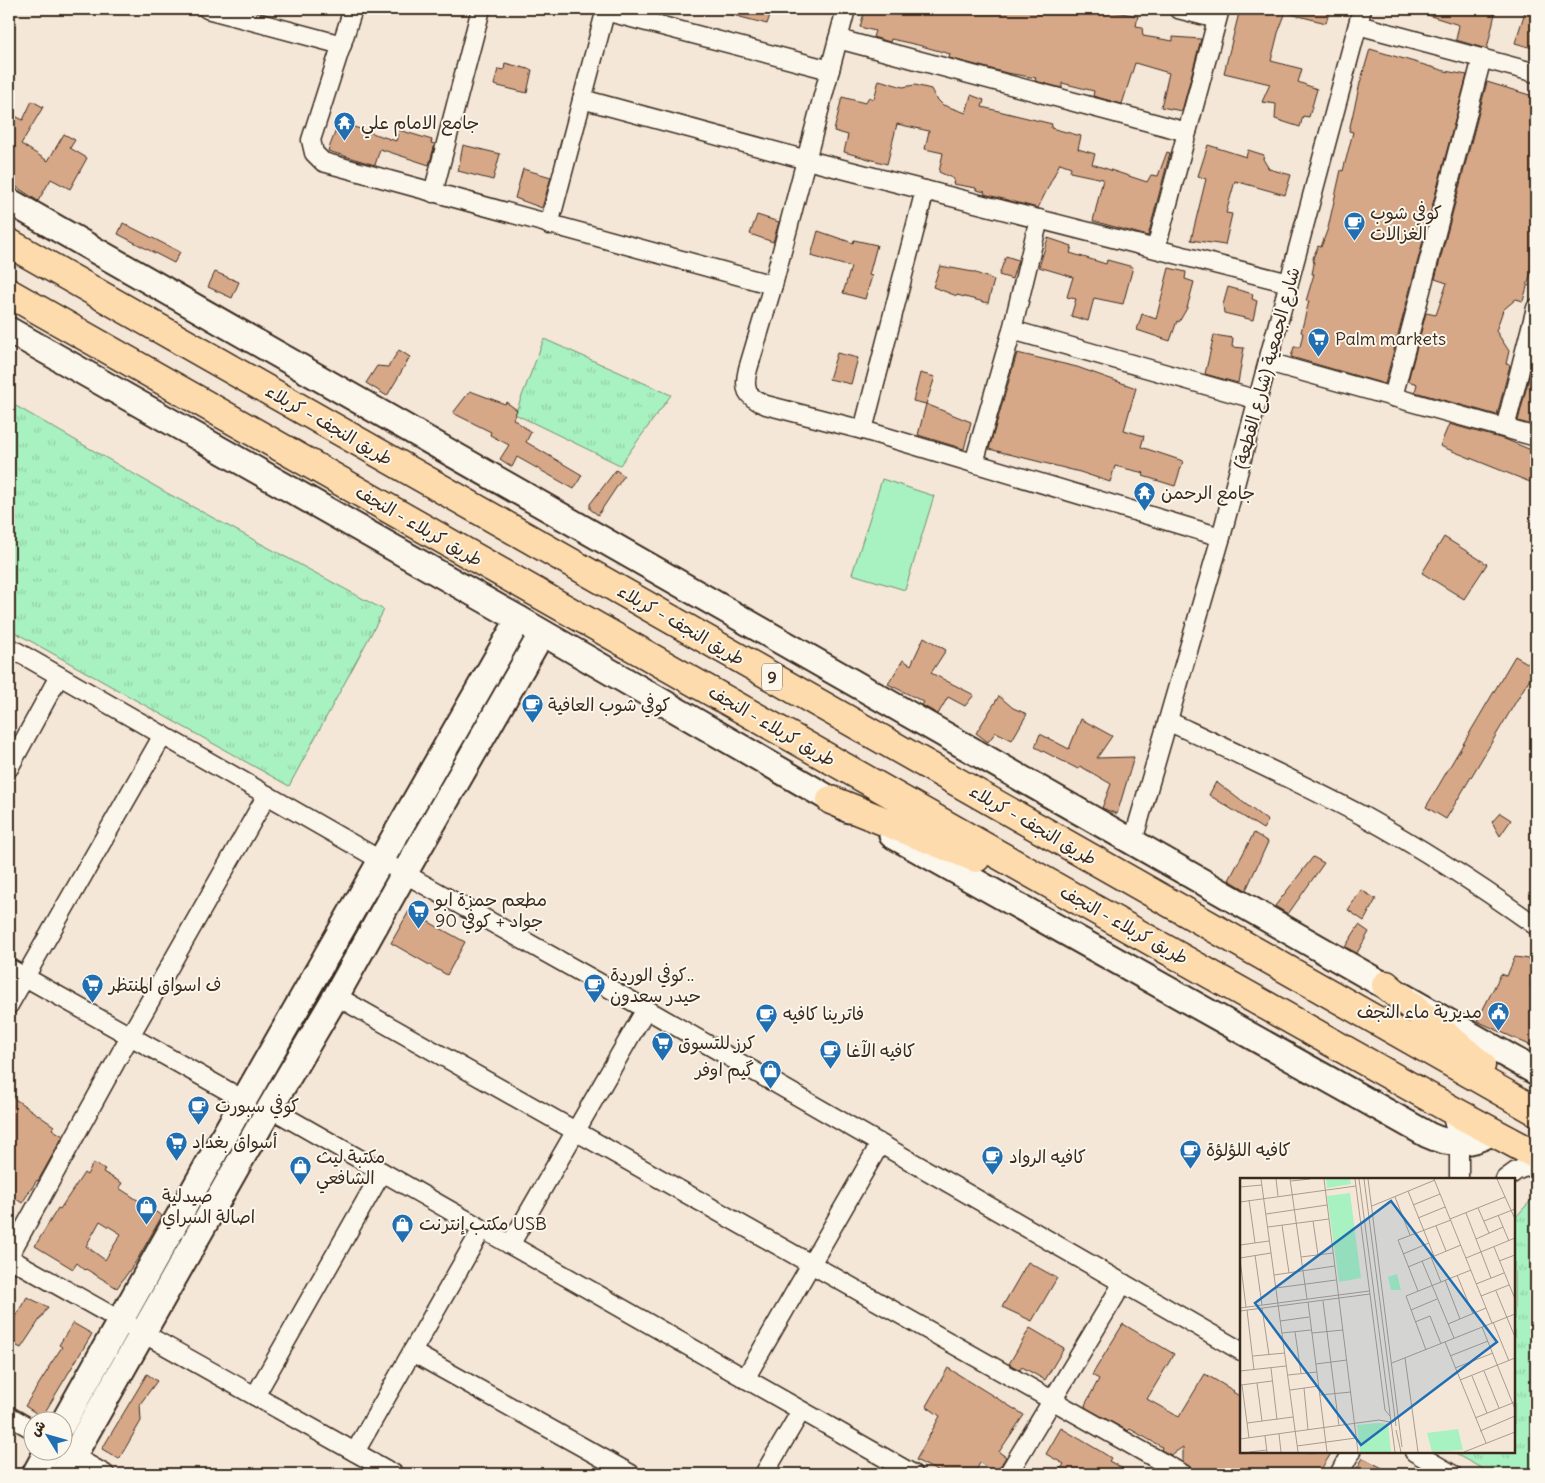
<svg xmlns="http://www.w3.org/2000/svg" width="1545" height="1483" viewBox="0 0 1545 1483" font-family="Delius,'Playpen Sans Arabic',sans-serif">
<defs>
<pattern id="grass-tufts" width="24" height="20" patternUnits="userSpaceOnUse" patternTransform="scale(1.25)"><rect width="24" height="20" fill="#a8f1c0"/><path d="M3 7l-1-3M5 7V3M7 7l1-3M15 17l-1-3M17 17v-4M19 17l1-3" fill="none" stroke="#92cfa5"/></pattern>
</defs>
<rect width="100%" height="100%" fill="#f4e7d8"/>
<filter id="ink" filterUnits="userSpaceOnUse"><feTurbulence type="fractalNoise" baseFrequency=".02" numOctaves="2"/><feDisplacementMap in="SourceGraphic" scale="10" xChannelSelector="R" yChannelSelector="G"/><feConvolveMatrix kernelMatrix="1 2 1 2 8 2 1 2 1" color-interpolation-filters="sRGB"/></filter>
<g filter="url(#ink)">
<!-- grass -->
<g fill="url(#grass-tufts)" stroke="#728e6f">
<path d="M544 339 671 395 620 465 515 414Z"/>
<path d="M9 402 167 493 384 610 289 786 9 629Z"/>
<path d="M1536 1195V1474H1492L1452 1452H1514V1219Z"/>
</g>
<!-- garden -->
<path fill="#a8f1c0" stroke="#728e6f" d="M882 479 934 496 905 590 852 574Z"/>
<!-- building -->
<g fill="#d7a888" stroke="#3b2a1e" fill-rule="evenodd">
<path d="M726 9H772L767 24 725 13Z"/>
<path d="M865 9H1099L1138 16 1136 26 1142 27 1143 36 1173 41V37L1201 39 1182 111 1161 107 1169 73 1135 63 1122 104 1093 96 1094 91 1062 83V88L1035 81 1036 78 1007 73 949 58 950 54 918 45 891 39 890 42 873 37 875 31 860 27Z"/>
<path d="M1240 9H1287L1278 33 1271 61 1302 69 1298 82 1317 89 1309 117 1303 116 1300 127 1275 119 1276 104 1262 102 1270 84 1224 73Z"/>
<path d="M1288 9H1330L1326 23 1287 13Z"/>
<path d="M1418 9H1496L1487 49 1456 40 1459 25 1418 12Z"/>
<path d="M1526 9H1536V49L1515 43Z"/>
<path d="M1370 49 1445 71 1467 75 1385 384 1291 357 1294 347H1300L1303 333 1301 332 1309 301H1306L1314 274H1312L1314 264 1313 258 1318 246 1321 247 1328 228 1341 170 1343 171 1353 132 1349 131 1360 83Z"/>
<path d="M505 63 532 70 527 93 494 85 498 69 504 70Z"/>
<path d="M879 80 903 87 915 85 931 89 935 97 943 105 966 113 971 95 984 100 982 107 1052 124 1051 128 1081 136 1078 149 1095 154 1092 164 1147 182 1151 175 1158 176 1167 152 1170 153 1148 236 1093 221 1103 179 1070 172 1071 167 1060 163 1038 208 984 194 985 192 976 190V188L953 184 954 179 939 172 943 153 925 149 929 131 897 124 887 164 844 152 848 135 834 131 842 97 865 103 869 97 874 99Z"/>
<path d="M1487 82 1536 97V255L1523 301 1516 299 1503 310 1496 331 1509 351 1506 364 1510 365 1497 415 1415 392 1417 384 1408 381 1426 313 1436 315 1447 283 1435 279Z"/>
<path d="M32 101 43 107 21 144 48 161 64 134 75 140 70 148 87 158 70 189 51 179 38 201 9 182V113L23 120Z"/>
<path d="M339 122 396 141 399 130 432 140 431 143 435 144 429 165 380 149 375 165 328 151Z"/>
<path d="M463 145 500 154 493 180 458 171Z"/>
<path d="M1208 145 1246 157 1248 150 1264 155 1263 159 1269 169 1291 175 1285 195 1235 181 1226 213 1232 214 1225 245 1191 240 1206 179 1198 176Z"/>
<path d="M523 169 551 177 542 208 515 198Z"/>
<path d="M757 215 779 222 773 242 750 234Z"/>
<path d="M123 223 180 252 174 263 118 234Z"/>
<path d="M818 231 853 243 854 240 877 245 869 275 872 276 865 299 843 293 851 267 811 256Z"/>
<path d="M1048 238 1072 246 1070 253 1106 264 1107 260 1133 267 1123 304 1094 298 1088 321 1071 316 1076 299 1067 297 1073 277 1039 267Z"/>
<path d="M1006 256 1018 260 1012 279 999 275Z"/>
<path d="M940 266 973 272 994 280 988 303 957 295V296L933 287Z"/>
<path d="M1169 268 1186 272 1185 279 1194 282 1187 308 1179 322 1177 321 1170 341 1137 330 1142 314 1156 319Z"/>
<path d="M215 272 239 282 232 298 208 287Z"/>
<path d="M1228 287 1253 294 1252 299 1257 301 1253 320 1224 313 1223 305Z"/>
<path d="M1214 335 1233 338 1232 347 1244 348 1238 383 1205 374Z"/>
<path d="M399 350 410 357 387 396 366 383 377 366 388 367Z"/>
<path d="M837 353 858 358 851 384 829 379Z"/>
<path d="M1017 353 1077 367 1136 388 1124 430 1144 436 1141 447 1183 461 1175 486 1143 476 1144 473 1115 466 1110 482 1080 472 989 449Z"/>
<path d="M1533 362 1536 363V426L1518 421Z"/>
<path d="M920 373 935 377 926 404 913 401Z"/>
<path d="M470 391 505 404 506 402 517 410 513 419 531 432 526 442 582 475 574 489 517 457 512 467 500 459 509 445 490 435 491 432 453 413Z"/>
<path d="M926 404 971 422 964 449 918 435Z"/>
<path d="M1449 424 1507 440 1536 452V466L1530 482 1440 446Z"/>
<path d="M616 470 624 476 598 515 590 509V504Z"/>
<path d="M1444 537 1487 564 1464 599 1422 573Z"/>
<path d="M924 637 946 650 931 673 974 695 965 706 948 697 938 714 922 705 924 702 888 684 903 660 911 665Z"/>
<path d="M1515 656 1536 668 1446 819 1426 807Z"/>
<path d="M999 696 1013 708 1027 714 1012 740 996 732 988 742 976 733Z"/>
<path d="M1081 719 1112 736 1097 758 1134 757 1117 814 1102 808 1111 784 1080 766 1078 769 1035 747 1040 734 1069 749Z"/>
<path d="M1216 782 1268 821 1263 829 1209 795Z"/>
<path d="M1500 813 1511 820 1500 836 1492 822Z"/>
<path d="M1254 833 1268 842 1246 890 1229 880Z"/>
<path d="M1313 857 1324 863 1288 914 1275 906Z"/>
<path d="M1361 890 1376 899 1364 921 1348 910Z"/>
<path d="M409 911 465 942 447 975 391 943Z"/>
<path d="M1359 925 1369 932 1357 953 1345 947Z"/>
<path d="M1515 957 1529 959 1534 970 1530 986 1536 987V1048L1477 1021 1501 974 1507 976Z"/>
<path d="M9 1095 54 1126 52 1129 63 1136 38 1181 37 1180 22 1203 9 1194Z"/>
<path d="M93 1163 105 1169 103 1172 122 1183 119 1188 162 1216 137 1260 117 1288 86 1269 85 1270 77 1263 73 1269 35 1246 58 1208 60 1209 84 1173 87 1175ZM100 1221 121 1234 105 1260 86 1246Z"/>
<path d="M1028 1262 1057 1278 1032 1321 1002 1307Z"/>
<path d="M27 1297 48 1307 21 1348 9 1342V1327Z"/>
<path d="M73 1323 92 1334 42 1417 25 1406 49 1368H48L62 1347 59 1345Z"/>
<path d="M1123 1324 1174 1354 1147 1399 1179 1417 1205 1374 1234 1391 1233 1392 1241 1397V1452H1332L1318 1474H1197L1196 1472 1183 1462V1447L1171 1455 1161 1450 1162 1447 1130 1429 1128 1431 1086 1408 1085 1405 1099 1379 1092 1375Z"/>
<path d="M1030 1328 1064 1348 1045 1380 1022 1367 1020 1370 1009 1364Z"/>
<path d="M948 1368 1024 1415 999 1452 1006 1457 996 1473 980 1463 974 1474H943L916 1460 940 1416 926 1406Z"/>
<path d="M147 1374 157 1381 140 1404 141 1421 119 1459 102 1449Z"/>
<path d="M1061 1428 1100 1451 1111 1458 1109 1461 1132 1474H1058L1064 1464 1046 1454Z"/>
<path d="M1363 1458 1394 1474H1354Z"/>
</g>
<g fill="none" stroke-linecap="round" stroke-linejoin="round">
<defs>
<g id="street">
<path d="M207 9 342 45"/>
<path d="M353 9 311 140 314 153 323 162 773 285"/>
<path d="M846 9 773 285 748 369C743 389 746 397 766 405L863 430 1221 537"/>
<path d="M1178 9 1217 19"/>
<path d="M605 11 830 70"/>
<path d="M1358 25 1536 73"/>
<path d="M838 39 1187 132"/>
<path d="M582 99 807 160 1289 283"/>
<path d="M433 193 481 9"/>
<path d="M549 225 606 9"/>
<path d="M1156 248 1220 9"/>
<path d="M1012 330 1039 219"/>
<path d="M1268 362 1536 437"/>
<path d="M1393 397 1482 58"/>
<path d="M1505 428 1536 308"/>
<path d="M863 430 925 190"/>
<path d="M974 463 1012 330 1258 400"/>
<path d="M9 647 382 861 646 1009 1241 1351"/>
<path d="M1168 721C1234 752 1299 782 1363 816 1423 849 1480 886 1536 926"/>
<path d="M9 768 59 676"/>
<path d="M1133 841 1221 537 1362 9"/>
<path d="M9 968 244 1100"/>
<path d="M336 996C619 1153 899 1316 1183 1474"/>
<path d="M9 1005 163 735"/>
<path d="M270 1108 913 1474"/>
<path d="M1450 1109 1459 1143V1179"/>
<path d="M1505 1179 1516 1171 1536 1163"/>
<path d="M510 1245 646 1009"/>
<path d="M9 1256 130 1036 267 795"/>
<path d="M9 1258 394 1474"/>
<path d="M412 1352 631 1474"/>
<path d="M745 1379 880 1144"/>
<path d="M255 1396 382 1172"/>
<path d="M9 1416 32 1429"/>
<path d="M355 1452 482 1229"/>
<path d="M1414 1452 1452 1474"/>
<path d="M73 1456 105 1474"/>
<path d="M764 1474 801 1411"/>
<path d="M1008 1474 1123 1283"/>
<path d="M1339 1474 1351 1452"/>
</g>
<g id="secondary">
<path d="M9 201 1536 1072"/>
<path d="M9 330 519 619 849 810"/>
<path d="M892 835 1428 1135C1451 1146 1471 1145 1492 1132"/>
<path d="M62 1425 244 1100 519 619"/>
<path d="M35 1474 48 1450"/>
<path d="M63 1474 270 1108 336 996 404 874 542 633"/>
</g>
<g id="highway">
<path d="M9 243 1536 1111"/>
<path d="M9 293 1073 897 1450 1109 1536 1155"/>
<path d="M831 800 976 858"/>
<path d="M1386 985 1481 1065"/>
</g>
</defs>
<!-- street casing -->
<use href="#street" stroke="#3b2a1e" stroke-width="21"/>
<!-- secondary casing -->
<use href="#secondary" stroke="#3b2a1e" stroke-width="29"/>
<!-- highway casing -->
<use href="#highway" stroke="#3b2a1e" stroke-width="31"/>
<!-- street -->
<use href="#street" stroke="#fbf7ec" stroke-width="18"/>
<!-- secondary -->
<use href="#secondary" stroke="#fbf7ec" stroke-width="25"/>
<!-- highway -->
<use href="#highway" stroke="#fedbac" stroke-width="28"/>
</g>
</g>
<!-- icons -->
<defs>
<symbol id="temple-pin" viewBox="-11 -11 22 30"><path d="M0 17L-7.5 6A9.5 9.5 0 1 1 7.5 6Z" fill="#1f6fb2" stroke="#fbf7ec"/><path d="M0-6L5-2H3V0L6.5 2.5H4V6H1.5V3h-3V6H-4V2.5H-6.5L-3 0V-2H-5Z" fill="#fff"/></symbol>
<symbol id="cafe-pin" viewBox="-11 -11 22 30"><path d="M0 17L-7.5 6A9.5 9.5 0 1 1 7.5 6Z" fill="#1f6fb2" stroke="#fbf7ec"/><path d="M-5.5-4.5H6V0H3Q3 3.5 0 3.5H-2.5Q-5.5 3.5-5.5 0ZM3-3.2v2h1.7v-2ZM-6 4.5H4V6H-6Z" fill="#fff"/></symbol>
<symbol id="supermarket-pin" viewBox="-11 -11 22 30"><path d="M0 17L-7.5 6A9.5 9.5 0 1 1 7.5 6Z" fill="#1f6fb2" stroke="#fbf7ec"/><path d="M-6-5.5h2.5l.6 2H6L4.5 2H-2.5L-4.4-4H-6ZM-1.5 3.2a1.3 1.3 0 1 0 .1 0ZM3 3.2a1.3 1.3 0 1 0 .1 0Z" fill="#fff"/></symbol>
<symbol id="civic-pin" viewBox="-11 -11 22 30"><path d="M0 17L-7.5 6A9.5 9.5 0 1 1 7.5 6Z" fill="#1f6fb2" stroke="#fbf7ec"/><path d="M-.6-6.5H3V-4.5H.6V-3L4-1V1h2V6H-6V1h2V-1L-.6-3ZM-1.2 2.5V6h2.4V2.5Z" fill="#fff"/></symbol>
<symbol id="shop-pin" viewBox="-11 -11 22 30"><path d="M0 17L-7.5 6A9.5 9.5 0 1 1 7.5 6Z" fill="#1f6fb2" stroke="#fbf7ec"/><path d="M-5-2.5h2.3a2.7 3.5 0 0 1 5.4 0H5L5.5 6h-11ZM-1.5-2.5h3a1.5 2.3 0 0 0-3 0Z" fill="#fff"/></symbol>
</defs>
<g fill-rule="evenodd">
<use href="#temple-pin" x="332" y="110" width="25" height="34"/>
<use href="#cafe-pin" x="1342" y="210" width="25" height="34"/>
<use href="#supermarket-pin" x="1306" y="326" width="25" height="34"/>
<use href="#temple-pin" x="1132" y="480" width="25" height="34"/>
<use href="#cafe-pin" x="520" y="692" width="25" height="34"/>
<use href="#supermarket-pin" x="406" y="898" width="25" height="34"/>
<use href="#supermarket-pin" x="80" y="972" width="25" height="34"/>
<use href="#cafe-pin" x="582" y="972" width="25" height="34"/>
<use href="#civic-pin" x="1486" y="1000" width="25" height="34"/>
<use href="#cafe-pin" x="754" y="1002" width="25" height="34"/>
<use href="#supermarket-pin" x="650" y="1030" width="25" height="34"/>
<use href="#cafe-pin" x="818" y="1038" width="25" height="34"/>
<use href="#shop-pin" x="758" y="1058" width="25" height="34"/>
<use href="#cafe-pin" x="186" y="1094" width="25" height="34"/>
<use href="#supermarket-pin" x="164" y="1130" width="25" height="34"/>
<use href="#cafe-pin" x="1178" y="1138" width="25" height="34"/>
<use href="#cafe-pin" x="980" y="1144" width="25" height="34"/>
<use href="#shop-pin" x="288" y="1154" width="25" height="34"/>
<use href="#shop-pin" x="134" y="1194" width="25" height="34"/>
<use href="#shop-pin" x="390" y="1212" width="25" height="34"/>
</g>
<g text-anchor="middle" stroke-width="4" stroke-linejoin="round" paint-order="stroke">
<!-- shield labels -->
<rect fill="#fbf7ec" stroke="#75685c" stroke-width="1" x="762" y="663.5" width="20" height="27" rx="4"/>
<g font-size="16" font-weight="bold" fill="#3b2a1e">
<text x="772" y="683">9</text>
</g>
<!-- poi labels -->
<g font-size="18" fill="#3b2a1e" stroke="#fbf7ec" text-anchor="start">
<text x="361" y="129">جامع الامام علي</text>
<text x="1370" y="219">كوفي شوب<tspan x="1370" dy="21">الغزالات</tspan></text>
<text x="1335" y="345">Palm markets</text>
<text x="1161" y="499">جامع الرحمن</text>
<text x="548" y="711">كوفي شوب العافية</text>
<text x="435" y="906">مطعم حمزة ابو<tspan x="435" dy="21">جواد + كوفي 90</tspan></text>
<text x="610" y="981">كوفي الوردة..<tspan x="610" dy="21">حيدر سعدون</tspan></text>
<text x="109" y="991">ف اسواق المنتظر</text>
<text x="1482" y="1018" text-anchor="end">مديرية ماء النجف</text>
<text x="783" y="1020">فاترينا كافيه</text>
<text x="678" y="1049">كرز للتسوق</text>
<text x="846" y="1057">كافيه الآغا</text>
<text x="754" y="1076" text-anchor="end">گيم اوفر</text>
<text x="215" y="1112">كوفي سبورت</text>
<text x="192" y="1148">أسواق بغداد</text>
<text x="1206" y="1156">كافيه اللؤلؤة</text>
<text x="316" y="1163">مكتبة ليث<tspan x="316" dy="21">الشافعي</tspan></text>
<text x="1009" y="1163">كافيه الرواد</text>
<text x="162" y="1202">صيدلية<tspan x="162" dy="21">اصالة السراي</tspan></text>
<text x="419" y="1230">مكتب إنترنت USB</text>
</g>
<!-- street labels -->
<g font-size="18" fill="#3b2a1e" stroke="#fbf7ec">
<text transform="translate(1267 368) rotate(-75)" y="6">شارع الجمعية (شارع القطعة)</text>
<text transform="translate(329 425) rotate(30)" y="6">طريق النجف - کربلاء</text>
<text transform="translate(419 526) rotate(30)" y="6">طريق کربلاء - النجف</text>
<text transform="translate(681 625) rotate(30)" y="6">طريق النجف - کربلاء</text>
<text transform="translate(772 726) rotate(30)" y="6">طريق کربلاء - النجف</text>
<text transform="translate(1033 825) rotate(30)" y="6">طريق النجف - کربلاء</text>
<text transform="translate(1124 925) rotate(29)" y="6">طريق کربلاء - النجف</text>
</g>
</g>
<!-- overview -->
<g transform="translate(1240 1178)">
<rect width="275" height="275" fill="#f4e7d8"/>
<path d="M86 1H110L111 6 87 10ZM110 15 121 100 99 104 87 18ZM157 96 161 112H151L148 99ZM138 245 148 246 151 274H120L117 247ZM218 251 223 272 192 274 187 255Z" fill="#a8f1c0"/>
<path fill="none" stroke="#aa9b8e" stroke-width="1" d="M21 1 58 274M36 1 38 18M50 1 67 121M84 1 118 274M115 1 145 232 150 238M119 1 155 274M124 1 156 248M128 1 162 269M194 1 252 145M257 1 275 41M51 3 70 1M0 9 22 7M168 13 194 78M155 19 170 57M9 22 15 65M0 24 116 8M173 27 200 16M132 28 195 2M238 30 249 55M226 35 251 100M26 36 87 27M258 37 269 63M178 40 205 29M210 41 265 19M73 43 78 77M244 43 275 31M42 47 49 95M196 48 206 73M28 49 89 41M236 61 263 49M0 67 29 63M254 69 275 121M163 76 189 65M15 77 22 127M61 79 93 75M191 79 201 104M0 80 31 75M226 80 275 60M0 81 6 129M182 83 214 160M259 83 275 77M168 89 221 67M34 97 95 88M217 97 233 136M205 102 220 141M236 106 264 95M36 110 96 102M178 113 158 62 211 42M256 113 275 159M241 118 269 107M83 123 99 248M68 124 87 274M0 130 129 113M22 130 29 177M7 132 14 192M171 132 197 121M0 133 130 116M40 143 69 139M175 144 190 138 201 166M253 144 269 183M208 146 246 130M242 149 275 231M55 154 61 195M42 155 71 152M72 155 103 152M205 164 246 265M186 172 166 118 231 92M13 178 45 175M210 178 248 163M165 180 178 274M152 185 275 136M76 186 107 182M31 190 37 242M215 190 253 175M0 193 46 188M244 193 259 230M48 197 77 194M232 198 247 235M220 202 275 180M17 205 22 243M1 207 32 203M2 207 9 260M64 210 68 252M50 212 79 208M80 217 111 214M235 240 275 224M7 245 53 239M156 252 161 274M240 253 275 238M39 256 41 274M25 258 27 274M0 261 139 242 150 244M57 268 116 260M9 274 27 272M224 274 275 254"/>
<path fill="#1f6fb2" fill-opacity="0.15" stroke="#1f6fb2" stroke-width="2.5" d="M151 23 257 164 121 267 15 125Z"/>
<rect width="275" height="275" fill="none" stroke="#3b2a1e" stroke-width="2.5"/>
</g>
<!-- margin -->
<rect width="1545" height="1483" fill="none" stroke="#fbf7ec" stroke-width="30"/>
<rect x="15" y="15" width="1515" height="1453" fill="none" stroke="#3b2a1e" stroke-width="2" filter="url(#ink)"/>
<!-- north arrow -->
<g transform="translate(48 1436) rotate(307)"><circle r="24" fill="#fbf7ec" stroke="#aea59a"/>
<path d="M0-4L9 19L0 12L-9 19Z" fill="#1f6fb2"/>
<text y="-8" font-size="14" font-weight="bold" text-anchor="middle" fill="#3b2a1e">ش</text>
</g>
</svg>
